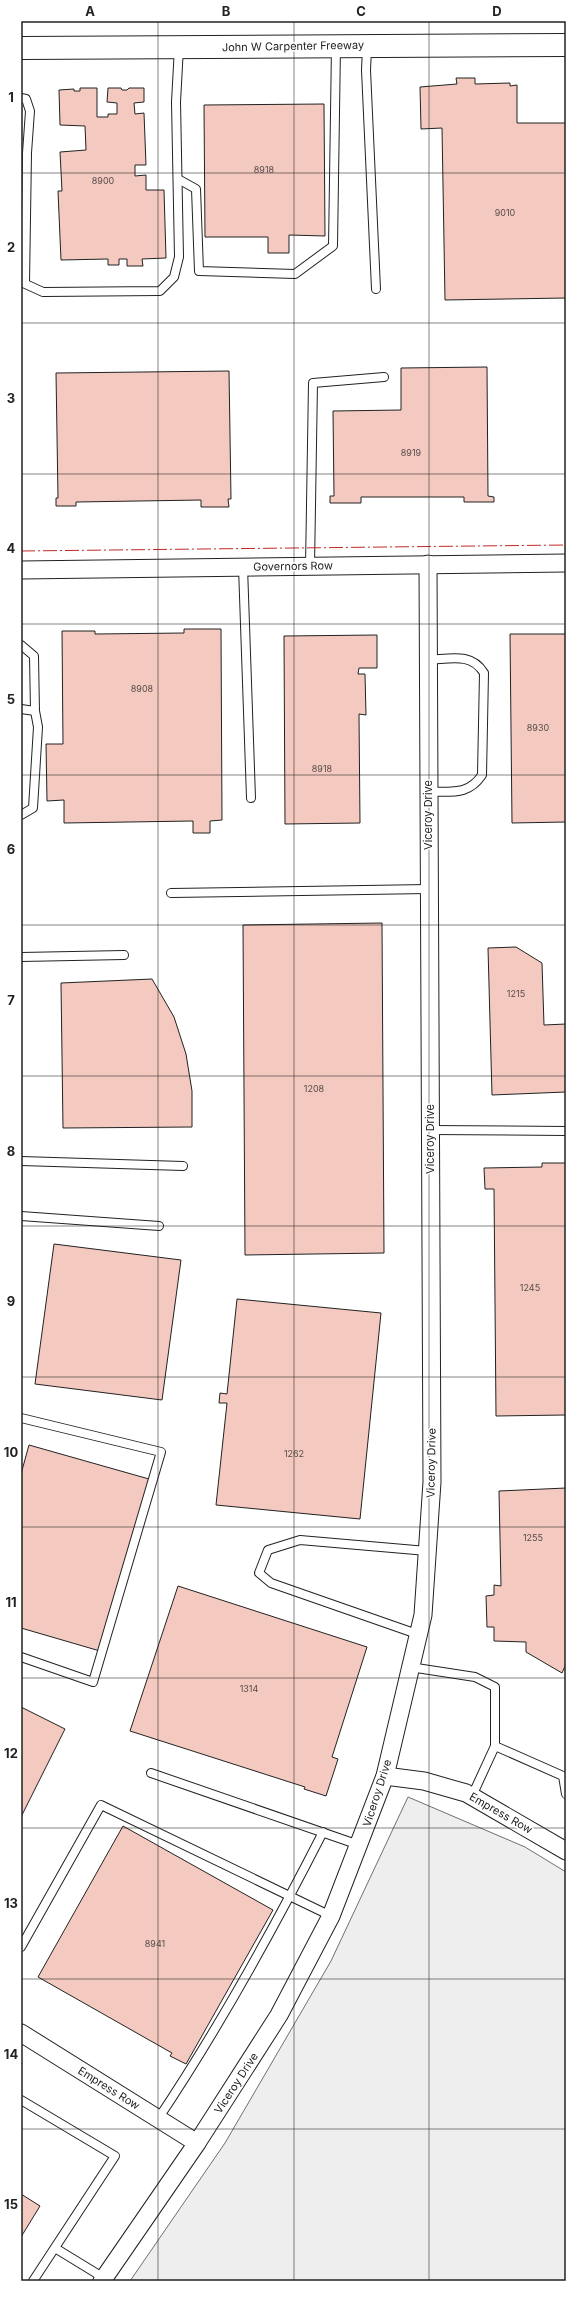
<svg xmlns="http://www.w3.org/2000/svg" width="587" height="2302" viewBox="0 0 587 2302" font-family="Inter,sans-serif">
<rect width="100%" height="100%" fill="#fff"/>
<!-- green -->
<path fill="#eee" stroke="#6f6f6f" d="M408 1797 525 1847 566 1872V2281H130L225 2143 331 1961Z"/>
<!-- building -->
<g fill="#f3c9c0" stroke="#222">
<path d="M456 78H475V84L510 83V86L517 85V123H566V298L445 300 442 128 421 129 420 87 457 84Z"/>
<path d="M80 88H97V117H108V114H117V103L107 102 108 88H121L122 90H127L129 88H144V102L134 103 135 114 144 113 146 165H135V176L146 175V190H164L166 258 142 259 143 266H127V259H119V265H108V259L61 260 58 191H62L60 152 86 150 85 126 60 125 59 90 74 89V91H80Z"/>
<path d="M324 104 325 236 289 235V253H268V237H205L204 105Z"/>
<path d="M487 367 488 496 494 497V502H464V497H361V503H330V496H334L333 411 401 410V368Z"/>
<path d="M229 371 231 499H228L229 507H201V500L76 502V506H56V498H58L56 373Z"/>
<path d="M184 629H221L222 820 210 821V833H193V821L64 823V800L47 801 46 744H63L62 631H95V634L184 633Z"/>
<path d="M510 634H566V822L512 823Z"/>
<path d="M377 635V668H359L358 674H365L366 715 359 714 360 823 285 824 284 636Z"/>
<path d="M382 923 384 1253 245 1255 243 925Z"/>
<path d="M516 947 542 963 544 1025 566 1024V1092L492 1095 488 948Z"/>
<path d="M152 979 174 1017 186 1054 192 1091V1127L63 1128 61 983Z"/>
<path d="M542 1163H566V1415L496 1416 494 1189H485L484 1168 542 1167Z"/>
<path d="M54 1244 181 1260 162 1400 35 1384Z"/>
<path d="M237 1299 381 1313 360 1519 216 1505 227 1403H219L220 1393 227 1394Z"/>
<path d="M29 1445 149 1479 100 1651 21 1628V1474Z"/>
<path d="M566 1488V1664L562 1673 526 1652V1642L494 1641V1627H487L486 1596 494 1595V1585L501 1586 499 1491Z"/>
<path d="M178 1586 367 1647 332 1757 338 1759 326 1796 304 1789 305 1787 130 1731Z"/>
<path d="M21 1707 65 1729 21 1817Z"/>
<path d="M123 1826 273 1910 186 2064 170 2056 172 2053 38 1977Z"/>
<path d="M21 2194 40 2206 21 2237Z"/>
</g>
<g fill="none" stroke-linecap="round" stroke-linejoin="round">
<defs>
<g id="service">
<path d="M367 48 366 70 376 289"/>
<path d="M21 98 26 99 30 111 27 153 25 283"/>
<path d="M178 179 196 189 199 271 295 274 333 246 336 46"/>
<path d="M21 282 43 292 160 291 174 277 179 257 176 102 179 47"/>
<path d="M310 566 313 383 384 377"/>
<path d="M243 567 251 798"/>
<path d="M21 645 34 656 35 711"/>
<path d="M21 709 35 711 38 727 33 808 21 815"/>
<path d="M428 792C451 791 468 796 482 775L484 673C471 652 450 659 428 660"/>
<path d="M171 893 428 889"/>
<path d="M21 957 124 955"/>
<path d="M429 1130 566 1131"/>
<path d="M21 1161 183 1166"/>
<path d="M21 1216 159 1226"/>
<path d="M21 1418 161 1452 93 1682 21 1657"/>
<path d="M417 1634 271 1583 259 1573 268 1550 300 1540 427 1551"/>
<path d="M410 1667 475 1677 495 1687V1746"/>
<path d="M151 1773 359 1845"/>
<path d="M472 1796 495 1746 563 1776 566 1794"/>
<path d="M21 1947 101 1805 331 1916"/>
<path d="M21 2100 115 2156 33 2281"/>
<path d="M158 2119C219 2028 273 1930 323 1832"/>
<path d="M55 2248 104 2278"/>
</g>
<g id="minor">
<path d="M21 570 566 563"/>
<path d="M385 1776 424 1781 466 1793 566 1851"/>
<path d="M21 2033 197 2143"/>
<path d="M102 2281 197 2143 279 2015 331 1916 385 1776 423 1615 432 1482 428 564"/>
</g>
<path id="secondary" d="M21 48 566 45"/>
</defs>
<!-- service casing -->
<use href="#service" stroke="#222" stroke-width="10"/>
<!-- minor casing -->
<use href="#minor" stroke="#222" stroke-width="19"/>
<!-- secondary casing -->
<use href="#secondary" stroke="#222" stroke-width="24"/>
<!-- service -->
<use href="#service" stroke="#fff" stroke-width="8"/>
<!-- minor -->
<use href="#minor" stroke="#fff" stroke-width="17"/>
<!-- secondary -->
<use href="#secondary" stroke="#fff" stroke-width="22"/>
<!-- power -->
<path stroke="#c62828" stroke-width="1" stroke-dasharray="14 3 2 3" stroke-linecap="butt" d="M21 551 566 545"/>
</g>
<!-- grid -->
<path fill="none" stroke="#222" stroke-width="1" stroke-opacity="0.55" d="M158 21V2281M294 21V2281M429 21V2281M21 173H566M21 323H566M21 474H566M21 624H566M21 775H566M21 925H566M21 1076H566M21 1226H566M21 1377H566M21 1527H566M21 1678H566M21 1828H566M21 1979H566M21 2129H566"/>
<g text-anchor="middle" stroke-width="3" stroke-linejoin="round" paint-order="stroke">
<!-- number labels -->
<g font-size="9" fill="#564c4a">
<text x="264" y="173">8918</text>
<text x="103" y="184">8900</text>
<text x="505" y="216">9010</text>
<text x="411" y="456">8919</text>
<text x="142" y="692">8908</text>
<text x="538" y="731">8930</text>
<text x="322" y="772">8918</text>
<text x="516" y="997">1215</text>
<text x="314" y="1092">1208</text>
<text x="530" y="1291">1245</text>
<text x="294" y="1457">1262</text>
<text x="533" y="1541">1255</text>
<text x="249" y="1692">1314</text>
<text x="155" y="1947">8941</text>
</g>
<!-- street labels -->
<g font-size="11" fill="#222" stroke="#fff">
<text transform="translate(293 46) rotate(-1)" y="4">John W Carpenter Freeway</text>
<text transform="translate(293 566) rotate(-1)" y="4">Governors Row</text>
<text transform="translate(428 815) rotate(-90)" y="4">Viceroy Drive</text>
<text transform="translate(430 1139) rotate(-90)" y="4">Viceroy Drive</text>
<text transform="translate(431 1463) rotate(-89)" y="4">Viceroy Drive</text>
<text transform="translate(377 1793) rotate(-72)" y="4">Viceroy Drive</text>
<text transform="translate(501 1813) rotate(30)" y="4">Empress Row</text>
<text transform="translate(236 2083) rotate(-57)" y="4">Viceroy Drive</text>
<text transform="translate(109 2088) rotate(32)" y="4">Empress Row</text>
</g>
</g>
<!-- border -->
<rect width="587" height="2302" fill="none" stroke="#ffffff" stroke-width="44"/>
<rect x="22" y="22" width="543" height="2258" fill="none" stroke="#222" stroke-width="1.5"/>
<g font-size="13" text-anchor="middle" font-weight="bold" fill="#222">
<text x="90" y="16">A</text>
<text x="226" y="16">B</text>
<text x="361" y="16">C</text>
<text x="497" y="16">D</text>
<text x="11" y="102">1</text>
<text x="11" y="252">2</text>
<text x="11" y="403">3</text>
<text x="11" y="553">4</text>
<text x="11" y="704">5</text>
<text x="11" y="854">6</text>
<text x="11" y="1005">7</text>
<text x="11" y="1156">8</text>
<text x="11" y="1306">9</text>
<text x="11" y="1457">10</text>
<text x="11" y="1607">11</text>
<text x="11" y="1758">12</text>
<text x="11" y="1908">13</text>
<text x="11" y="2059">14</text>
<text x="11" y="2209">15</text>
</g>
</svg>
